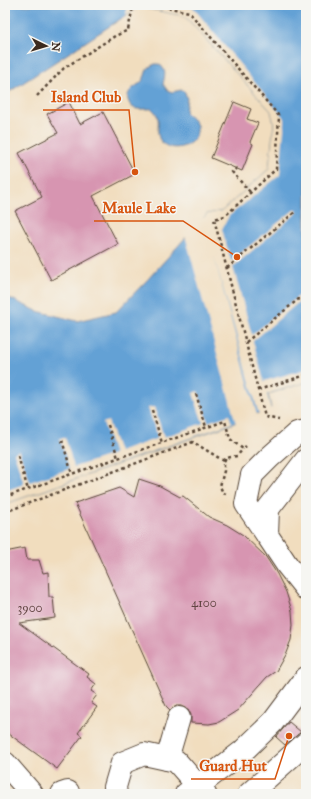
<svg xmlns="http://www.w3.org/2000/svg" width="311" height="799" viewBox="0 0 311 799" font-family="'IM FELL Great Primer',serif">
<rect width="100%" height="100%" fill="#f6f6f2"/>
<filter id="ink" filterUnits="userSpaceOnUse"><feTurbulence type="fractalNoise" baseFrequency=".025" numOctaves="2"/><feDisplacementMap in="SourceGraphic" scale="8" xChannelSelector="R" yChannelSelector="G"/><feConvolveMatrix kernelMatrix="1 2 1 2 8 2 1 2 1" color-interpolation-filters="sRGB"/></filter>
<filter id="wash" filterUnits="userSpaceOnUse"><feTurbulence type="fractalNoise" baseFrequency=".012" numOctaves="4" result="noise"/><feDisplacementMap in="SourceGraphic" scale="16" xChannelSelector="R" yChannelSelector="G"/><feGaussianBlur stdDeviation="0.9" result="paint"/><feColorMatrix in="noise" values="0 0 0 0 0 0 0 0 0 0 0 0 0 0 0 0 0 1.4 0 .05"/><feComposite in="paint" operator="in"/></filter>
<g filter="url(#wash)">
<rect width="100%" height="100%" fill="#f1ddbe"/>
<!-- water -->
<g fill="#64a1d5" stroke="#50667a">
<path d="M5 5H306V382L268 394 271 408 237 422 5 504V296L37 311 77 321 116 312 148 279 207 214 222 211 269 169 274 123 271 111 185 16 139 7 6 94 5 96Z"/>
<path d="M155 64H159C167 70 165 75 163 84L167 90 172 92 181 90 185 92 187 99 185 112C189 117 195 119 197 126 200 143 178 153 165 145 150 135 166 120 152 109 142 108 132 113 128 100 127 97 128 94 130 91 133 87 139 85 142 81 148 73 143 69 155 64Z"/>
</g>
<!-- pier -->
<g fill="#f1ddbe">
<path d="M127 5 192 6 285 119 280 175 229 216 222 229 231 261 295 209 298 212 233 267 252 335 306 290V296L253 341 264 381 306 369V382L267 394 271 410 259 415 213 253 257 415 236 424 185 235 202 216 203 218 207 214 222 211 269 169 274 123 271 111 185 16 139 7 126 15Z"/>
<path d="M198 391 208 422 229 415 232 423 5 504V491L24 484 14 453 19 451 30 482 69 469 60 438 65 437 74 467 114 454 103 423 108 421 119 452 158 438 148 408 154 407 164 437 203 423 193 393Z"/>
</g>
<g id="blocks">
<!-- building -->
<g fill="#d795b1">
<path d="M69 102 80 124 103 112 135 174 93 196 118 244 51 280 15 211 42 197 19 153 58 133 47 114Z"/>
<path d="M234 102 251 109 247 119 258 123 250 142 253 144 242 171 211 158Z"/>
<path d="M139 479 160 486 180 497 183 496 209 517 227 525 243 535 266 557 277 574 286 592 292 611 293 625 291 640 286 653 276 671 267 677 238 710 219 722 209 724 191 723V715L188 709 182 706H176L170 710 166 706 75 503 119 488 134 497Z"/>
<path d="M25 548 27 560H39L43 573 48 572 49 597H53L55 618 19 623 89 674 87 677 96 684 91 691 97 695 91 703 97 707 78 733 82 736 57 769 5 731V552Z"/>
<path d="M289 722 301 732 285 745 276 737Z"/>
</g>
</g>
</g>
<g filter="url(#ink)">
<use href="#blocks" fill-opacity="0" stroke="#564536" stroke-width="1"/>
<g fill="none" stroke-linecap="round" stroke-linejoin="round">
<defs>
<g id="minor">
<path d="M306 460 268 509 267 535 287 565 306 589"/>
<path d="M267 535 246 504 252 475 270 457 297 433 306 431"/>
<path d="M167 759 179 718"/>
<path d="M5 763 32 794"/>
<path d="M62 794 68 792"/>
<path d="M116 794 115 787 122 763 144 754 176 761 205 794"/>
<path d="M186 794 198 786 243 751 273 722 306 678"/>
<path d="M249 794 306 743"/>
</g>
</defs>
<!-- minor casing -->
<use href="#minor" stroke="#564536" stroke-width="24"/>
<!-- path -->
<g stroke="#564536" stroke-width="2.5" stroke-dasharray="3 3" stroke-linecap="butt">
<path d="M156 5 189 12 279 116 276 169 225 216 214 219 265 417 279 420"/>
<path d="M37 96 64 68 115 36 128 30 133 7 136 5"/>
<path d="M237 168 232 172 251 193"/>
<path d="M227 268 295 212"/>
<path d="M246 342 306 293"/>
<path d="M258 390 306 375"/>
<path d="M196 394 206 427"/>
<path d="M152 410 162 443"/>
<path d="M108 425 118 458"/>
<path d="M62 440 72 474"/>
<path d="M18 456 28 490"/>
<path d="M226 494 223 493 220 486 224 471V461L226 458 237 456 243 449"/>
<path d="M5 497 225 421 230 439 243 449 246 446"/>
<path d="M5 512 193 442 224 461"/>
</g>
<!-- minor -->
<use href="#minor" stroke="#fff" stroke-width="22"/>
</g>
</g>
<g text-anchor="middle" stroke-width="3" stroke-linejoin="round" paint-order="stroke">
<!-- number labels -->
<g font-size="12" fill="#624543">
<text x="204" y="607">4100</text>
<text x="30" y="612">3900</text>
</g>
</g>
<!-- callouts -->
<path fill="none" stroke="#d7540e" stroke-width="1.5" d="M135 172L129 110H43M237 257L183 221H94M289 736L275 779H191"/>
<g fill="#d7540e" stroke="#f6f6f2" stroke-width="1.5">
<circle cx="135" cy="172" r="4"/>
<circle cx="237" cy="257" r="4"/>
<circle cx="289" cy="736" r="4"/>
</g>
<g font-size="15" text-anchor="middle" font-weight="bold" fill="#d7540e" stroke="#f6f6f2" stroke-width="3" stroke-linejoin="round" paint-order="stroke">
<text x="86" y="102">Island Club</text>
<text x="139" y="213">Maule Lake</text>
<text x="233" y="771">Guard Hut</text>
</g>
<!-- margin -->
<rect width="311" height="799" fill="none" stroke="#f6f6f2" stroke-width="20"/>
<!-- north arrow -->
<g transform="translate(46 46) rotate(95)" stroke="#f6f6f2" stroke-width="3" paint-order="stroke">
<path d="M0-3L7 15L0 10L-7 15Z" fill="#3b2a1e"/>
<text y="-6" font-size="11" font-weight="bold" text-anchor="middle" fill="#3b2a1e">N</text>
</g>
</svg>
